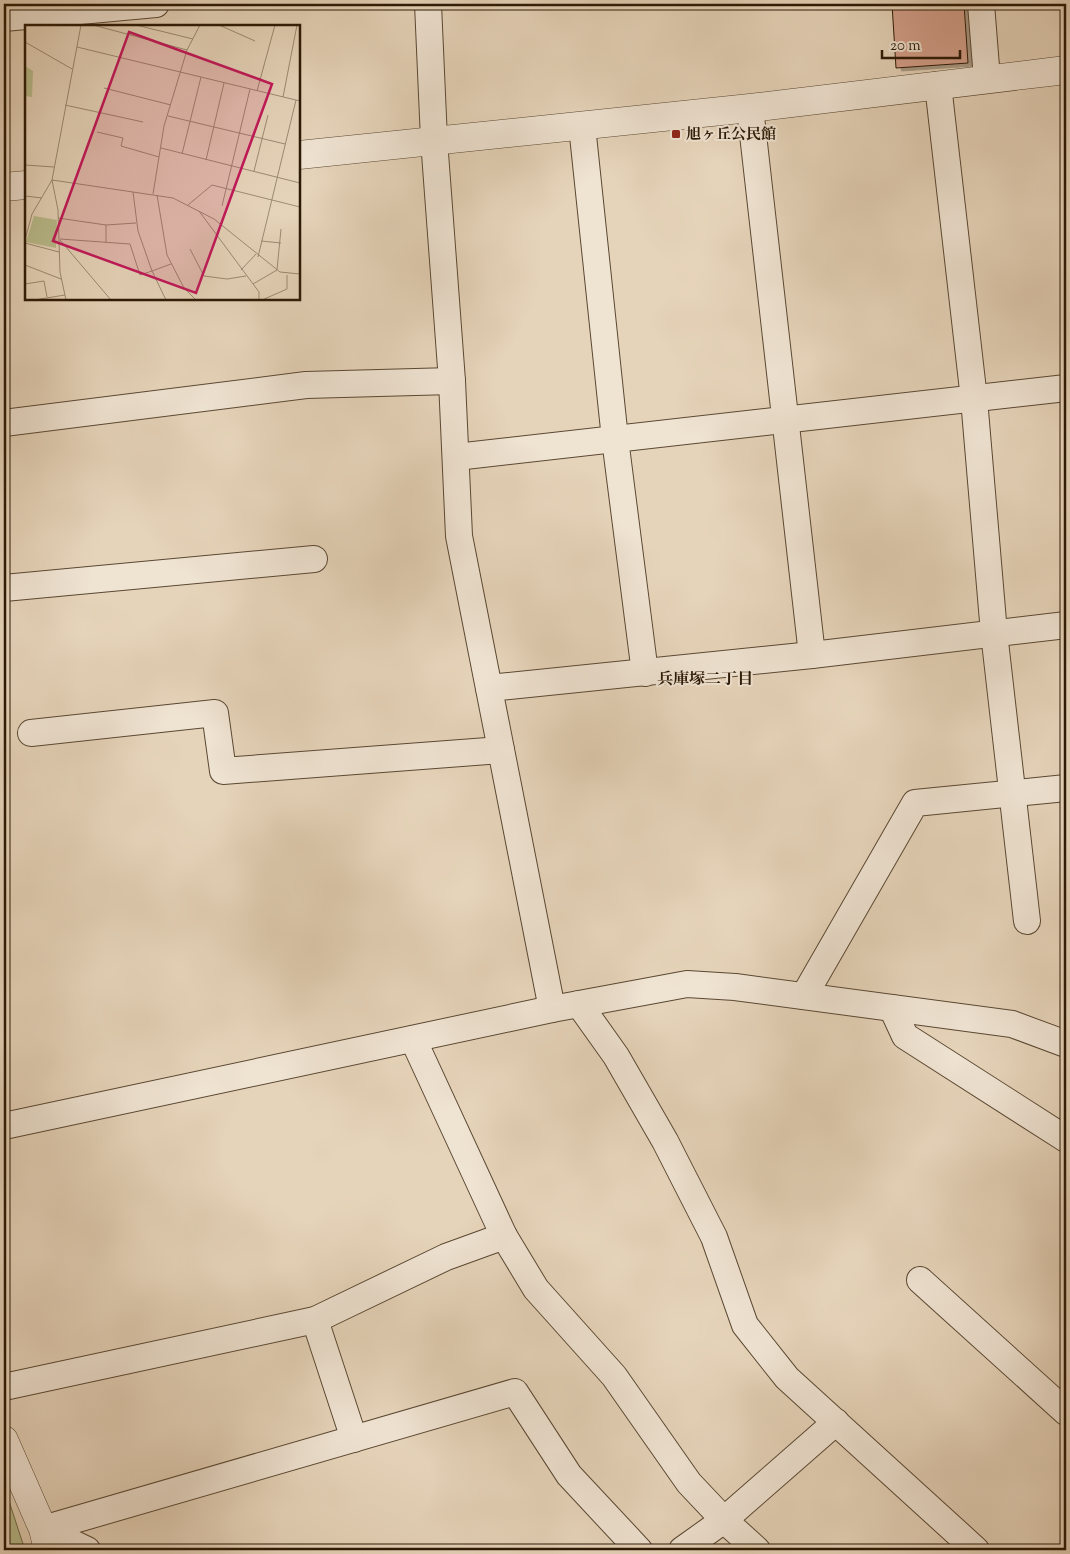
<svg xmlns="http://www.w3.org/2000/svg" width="1070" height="1554" viewBox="0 0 1070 1554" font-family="'Sorts Mill Goudy','Noto Serif JP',serif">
<defs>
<filter id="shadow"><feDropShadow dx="5.5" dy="3" stdDeviation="0" flood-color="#0004"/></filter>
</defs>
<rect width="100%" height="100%" fill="#e6d4ba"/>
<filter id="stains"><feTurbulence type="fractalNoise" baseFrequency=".004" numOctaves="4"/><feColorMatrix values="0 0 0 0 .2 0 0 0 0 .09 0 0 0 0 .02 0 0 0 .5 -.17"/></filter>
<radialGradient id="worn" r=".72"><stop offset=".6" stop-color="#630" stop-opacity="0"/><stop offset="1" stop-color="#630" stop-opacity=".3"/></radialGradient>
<!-- green -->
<path fill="#b9bc8c" stroke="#726b49" d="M4 1486 25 1550H4Z"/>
<!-- building -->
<path fill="#d6a18d" stroke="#2c1a06" filter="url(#shadow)" d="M892 4H964L968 63 896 68Z"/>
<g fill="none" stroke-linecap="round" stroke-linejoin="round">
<defs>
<g id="minor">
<path d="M428 4 434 140 452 381 459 536 552 1009"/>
<path d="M981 4 987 79"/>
<path d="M4 18 156 4"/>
<path d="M938 85 974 399 994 633 1027 921"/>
<path d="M750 108 812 655"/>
<path d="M582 126 615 439 645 673"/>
<path d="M4 423 306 385 452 381"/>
<path d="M456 457 1066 388"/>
<path d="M4 588 314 559"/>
<path d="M489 688 812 655 1066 625"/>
<path d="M31 733 215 713 223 771 501 750"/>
<path d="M804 996 915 803 1066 788"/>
<path d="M579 1004 616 1056 665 1141 714 1237 745 1325 787 1378 976 1550"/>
<path d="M892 1008 905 1036 1066 1139"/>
<path d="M413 1039 504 1236 536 1289 614 1376 689 1483 724 1520 836 1422"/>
<path d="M4 1126 552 1009 687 984 735 987 1012 1024 1066 1044"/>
<path d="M920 1280 1066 1412"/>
<path d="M315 1320 354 1439"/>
<path d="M4 1387 315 1320 446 1257 504 1236"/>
<path d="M43 1529 515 1392 569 1475 639 1550"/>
<path d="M43 1529 87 1550"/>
<path d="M682 1550 724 1520 757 1550"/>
</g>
<g id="tertiary">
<path d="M299 155 750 108 1066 70"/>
<path d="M4 187 26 185"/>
<path d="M4 1440 43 1529 48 1550"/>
</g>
</defs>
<!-- minor casing -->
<use href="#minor" stroke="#5a4833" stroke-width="28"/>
<!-- tertiary casing -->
<use href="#tertiary" stroke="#5a4833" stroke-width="29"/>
<!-- minor -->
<use href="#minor" stroke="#efe3d2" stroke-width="26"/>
<!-- tertiary -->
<use href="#tertiary" stroke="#efe3d2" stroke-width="28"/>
</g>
<!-- markers -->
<rect fill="#8f2418" stroke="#efe3d2" stroke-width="2" x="671" y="129" width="10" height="10" rx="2.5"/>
<g text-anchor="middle" stroke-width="4" stroke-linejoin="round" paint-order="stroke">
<!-- poi labels -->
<g font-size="15" font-weight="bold" fill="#2c1a06" stroke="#efe3d2" text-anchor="start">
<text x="686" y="139">旭ヶ丘公民館</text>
</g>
<!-- neighbourhood labels -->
<g font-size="16" font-weight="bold" fill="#2c1a06" stroke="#efe3d2">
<text x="705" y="684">兵庫塚二丁目</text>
</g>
</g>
<!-- overview -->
<g transform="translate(25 25)">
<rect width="275" height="275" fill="#e6d4ba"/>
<path d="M0 41 8 46 7 72 0 71ZM9 191 32 195 31 223 1 217Z" fill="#b9bc8c"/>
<path fill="none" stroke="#9c8a72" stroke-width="1" d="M68 0 162 25M111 0 168 14M194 0 230 16M0 17 47 44M52 22 275 76M79 63 146 80M232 66 250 0M258 72 272 0M40 80 118 97M143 91 260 119M72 107 98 113 96 121 134 132M136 123 275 158M157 129 176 52M181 135 199 58M0 140 29 142M229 146 243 90M108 167 113 206 127 246 146 239M128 169 139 101 162 25 175 0M132 170 142 230 159 263 171 275M0 171 17 173M163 180 187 160 275 182M197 181 225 64M174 186 234 267V275M33 193 81 200 111 198M35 214 105 219 115 250 127 246 141 275M0 215 7 189 27 155 34 156 148 173 189 194 255 247 275 249M35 215 86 275M236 216 256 218M81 217V200M0 218 34 227M165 224 179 251 202 254 221 251M233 232 271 75M0 240 36 254M216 245 231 229M0 259 19 256 22 272M228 259 252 245 256 204M9 275 40 270M41 275 35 247 33 185 27 155 56 0M237 275 262 264V250"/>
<path fill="#c2185b" fill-opacity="0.15" stroke="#c2185b" stroke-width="2.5" d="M104 7 247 59 171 268 28 216Z"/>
<rect width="275" height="275" fill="none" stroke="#2c1a06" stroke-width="2.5"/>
</g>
<!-- margin -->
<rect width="1070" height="1554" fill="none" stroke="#e6d4ba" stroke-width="20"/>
<rect x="5" y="5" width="1060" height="1544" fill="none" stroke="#2c1a06" stroke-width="2.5"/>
<rect x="10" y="10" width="1050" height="1534" fill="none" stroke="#2c1a06"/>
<!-- scale -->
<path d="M882 50v8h78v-8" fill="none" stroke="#2c1a06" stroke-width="2.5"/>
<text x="890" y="50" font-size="15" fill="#2c1a06" stroke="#efe3d2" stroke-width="4" paint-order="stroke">20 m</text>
<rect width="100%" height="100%" filter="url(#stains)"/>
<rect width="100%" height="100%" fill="url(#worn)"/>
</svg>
